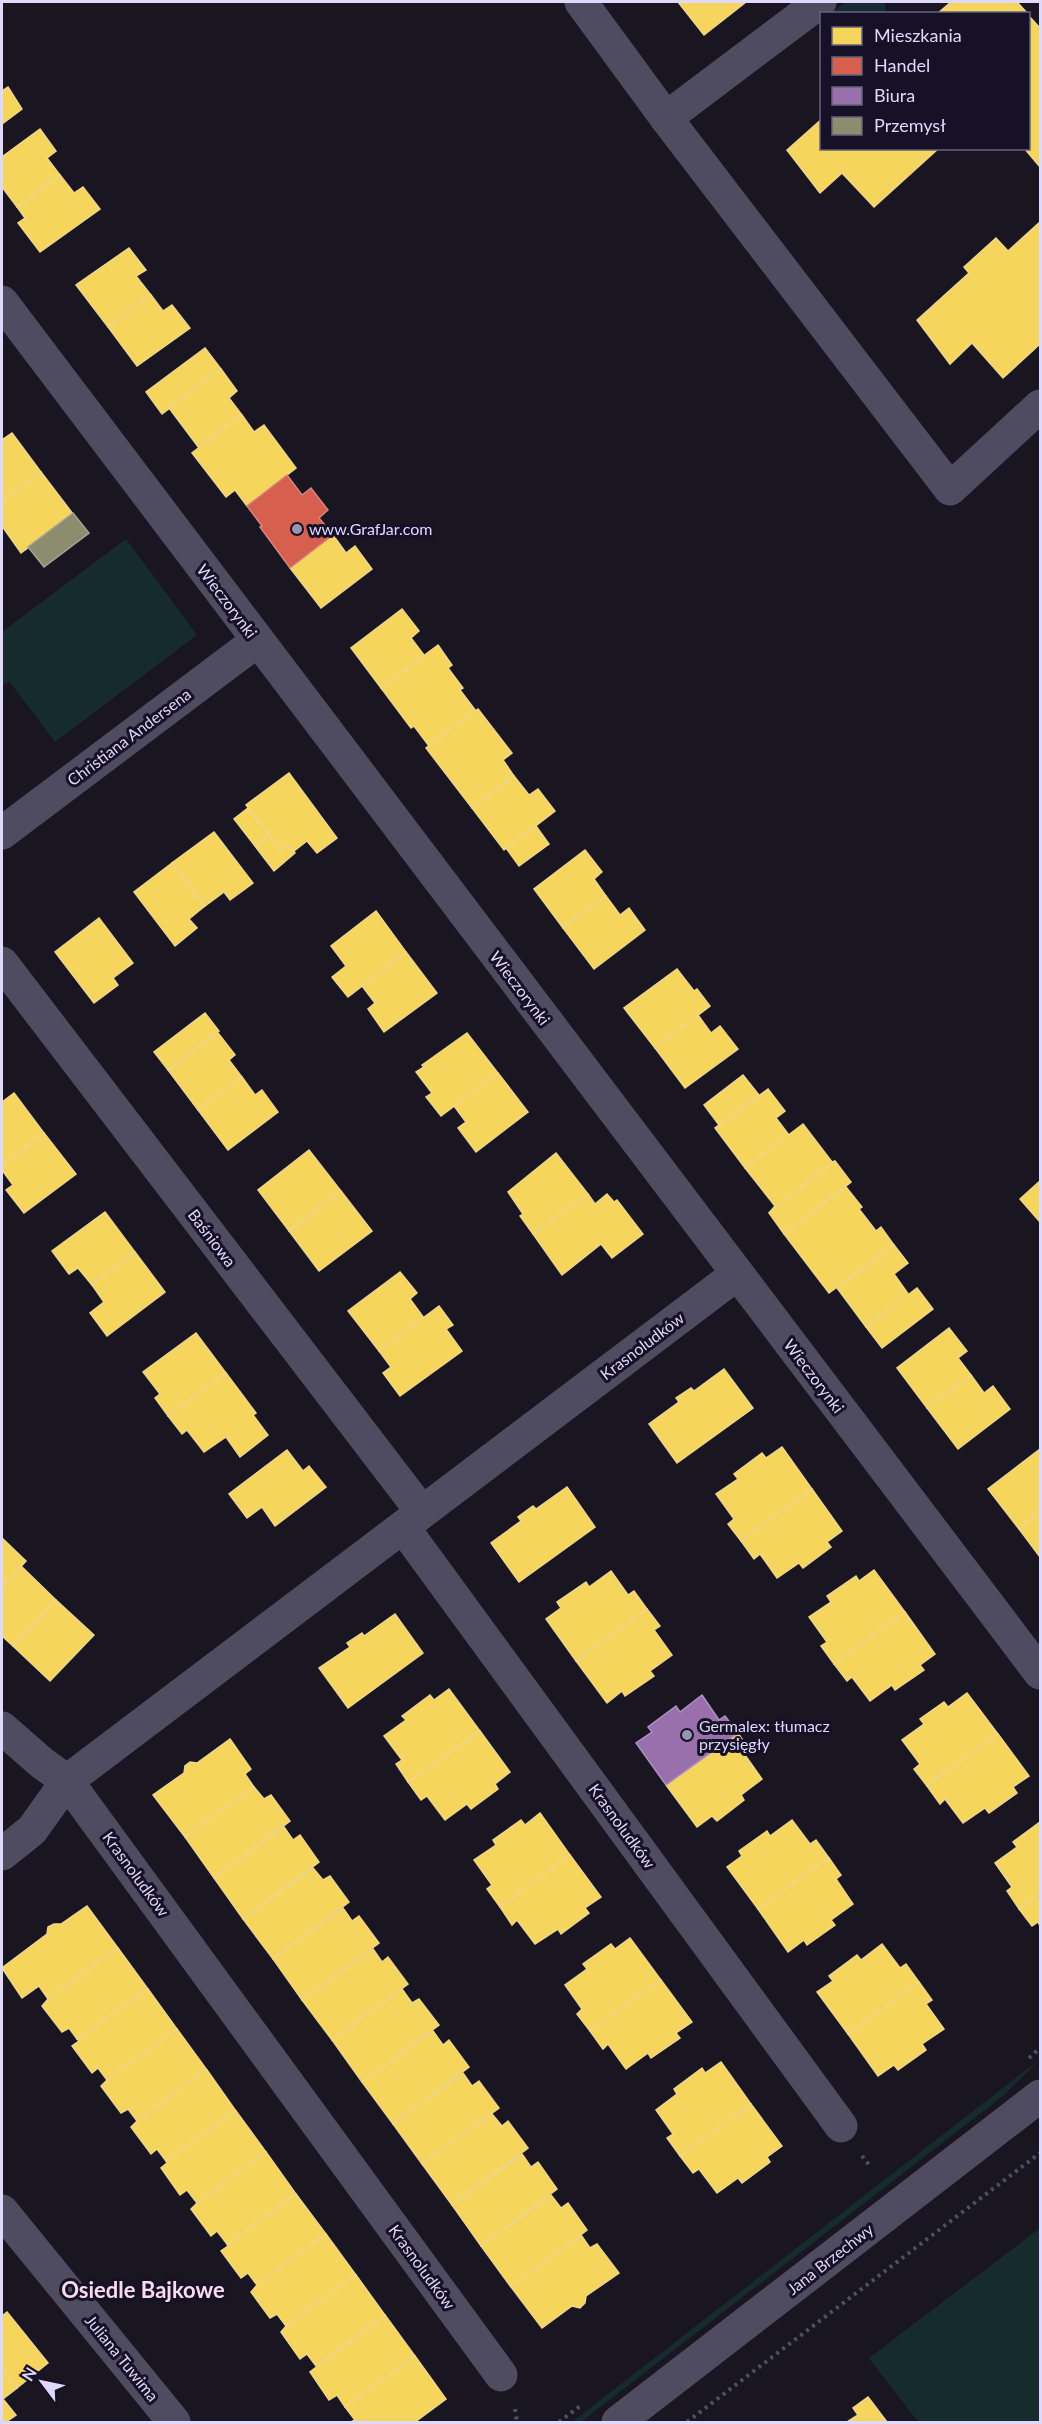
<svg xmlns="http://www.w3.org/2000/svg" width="1042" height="2424" viewBox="0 0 1042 2424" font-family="Lato,sans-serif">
<rect width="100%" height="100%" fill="#191621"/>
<!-- green -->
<g fill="#162b2d">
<path d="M846 2H885V11L882 13 830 14Z"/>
<path d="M126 539 197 635 55 742 9 681 2 686V632Z"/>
<path d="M1039 2060 1003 2096 581 2422H572Z"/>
<path d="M1040 2228V2422H918L869 2358Z"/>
</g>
<!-- homes -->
<g fill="#f6d55c" stroke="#efd68c" stroke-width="1.5">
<path d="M678 2H746L704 35Z"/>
<path d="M951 2H1017L1028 14H937Z"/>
<path d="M1028 15 1040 28V167L1024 148H1028Z"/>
<path d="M8 87 22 109 2 124V91Z"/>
<path d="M822 119V148H939L874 207 842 173 820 193 787 150Z"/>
<path d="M40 129 56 151 47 158 60 175 17 207 2 187V157Z"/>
<path d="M60 175 74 193 83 187 100 209 40 252 18 223 25 218 17 207Z"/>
<path d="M1040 222V344L1003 378 972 343 950 364 917 320 969 273 964 267 996 238 1008 251Z"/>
<path d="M129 248 146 270 136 276 151 295 108 327 76 285Z"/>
<path d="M151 295 163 311 172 305 190 328 137 366 108 327Z"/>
<path d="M205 348 221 369 162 414 146 392Z"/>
<path d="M221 369 237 391 229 398 242 415 199 448 169 408Z"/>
<path d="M242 415 254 432 264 425 296 468 247 506 235 490 226 497 192 453Z"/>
<path d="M12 433 41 472 2 502V440Z"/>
<path d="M41 472 73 514 21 553 2 526V502Z"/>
<path d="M333 535 346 553 355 546 372 569 321 608 290 568Z"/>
<path d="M402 609 419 631 411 638 424 655 381 688 351 648Z"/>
<path d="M438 645 452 665 448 668 463 688 460 690 476 711 429 746 414 726 411 728 381 688Z"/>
<path d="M478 709 512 753 503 760 514 776 472 808 426 748Z"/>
<path d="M289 773 337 838 317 853 307 841 294 851 288 844 280 850 246 805Z"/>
<path d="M514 776 529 795 538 789 555 811 504 850 472 808Z"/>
<path d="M248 808 269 835 255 846 234 819Z"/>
<path d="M536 826 549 844 519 866 506 848Z"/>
<path d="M214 832 253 883 230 900 224 892 205 906 172 863Z"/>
<path d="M269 835 280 850 288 844 295 853 274 871 255 846Z"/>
<path d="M585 850 602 872 594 879 606 896 563 928 534 889Z"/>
<path d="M172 863 205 906 189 919 197 928 175 946 134 892Z"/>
<path d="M606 896 620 915 629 908 645 930 594 969 563 928Z"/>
<path d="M376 911 406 952 348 997 332 977 346 966 331 946Z"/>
<path d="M99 918 133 963 113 978 118 985 94 1003 55 952Z"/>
<path d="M406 952 437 993 384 1032 368 1009 375 1003 362 986Z"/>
<path d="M677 969 694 991 697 989 710 1006 655 1048 624 1008Z"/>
<path d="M205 1013 219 1031 168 1070 154 1052Z"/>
<path d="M698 1015 711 1033 720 1026 738 1049 685 1088 655 1048Z"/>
<path d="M218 1033 235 1055 229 1060 242 1077 198 1110 168 1070Z"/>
<path d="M467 1033 498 1073 441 1116 426 1097 432 1093 416 1072 424 1067 422 1065Z"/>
<path d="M498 1073 528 1112 476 1152 458 1128 466 1122 454 1106Z"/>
<path d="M743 1075 759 1095 719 1125 704 1105Z"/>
<path d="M242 1077 255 1095 262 1090 278 1112 228 1150 198 1110Z"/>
<path d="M768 1089 785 1111 776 1118 789 1135 745 1168 715 1128Z"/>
<path d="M14 1093 44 1133 2 1166V1102Z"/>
<path d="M803 1124 832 1162 835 1161 769 1213 775 1206 745 1168Z"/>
<path d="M44 1133 76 1174 24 1213 6 1190 13 1185 2 1170V1166Z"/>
<path d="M309 1150 341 1191 289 1231 258 1190Z"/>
<path d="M556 1153 588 1194 533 1234 520 1216 523 1214 508 1192Z"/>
<path d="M835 1161 851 1182 784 1234 769 1213Z"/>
<path d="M1040 1181V1222L1020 1199Z"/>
<path d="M846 1187 862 1207 859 1209 876 1231 881 1227 894 1245 829 1293 784 1234Z"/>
<path d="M341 1191 372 1231 319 1271 289 1231Z"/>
<path d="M588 1194 595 1204 607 1194 614 1202 617 1200 643 1234 612 1258 601 1244 562 1275 533 1234Z"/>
<path d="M105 1212 135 1252 92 1285 78 1268 69 1274 52 1251Z"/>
<path d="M894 1245 908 1263 894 1274 909 1295 866 1327 837 1288Z"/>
<path d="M135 1252 165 1292 107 1336 90 1313 104 1302 92 1285Z"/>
<path d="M400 1272 417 1293 410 1299 424 1318 379 1351 348 1311Z"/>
<path d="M917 1288 933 1309 882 1348 866 1327Z"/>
<path d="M439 1306 453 1325 446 1329 462 1351 400 1396 383 1373 391 1367 379 1351Z"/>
<path d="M949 1328 967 1351 958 1358 971 1375 927 1408 897 1368Z"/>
<path d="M196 1333 226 1373 168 1416 155 1398 160 1394 143 1372Z"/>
<path d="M724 1369 753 1408 677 1463 649 1424 679 1402 676 1398 691 1388 694 1391Z"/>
<path d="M226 1373 256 1413 253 1415 268 1435 240 1457 226 1437 204 1452 187 1430 182 1434 168 1416Z"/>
<path d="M971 1375 984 1393 993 1386 1010 1409 958 1449 927 1408Z"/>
<path d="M782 1447 812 1489 741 1541 728 1524 734 1519 716 1494 738 1479 734 1474 762 1453 766 1458Z"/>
<path d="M1040 1449V1512L1019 1529 988 1489Z"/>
<path d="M287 1450 303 1471 309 1466 326 1487 275 1526 262 1507 247 1518 229 1494Z"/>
<path d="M567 1487 595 1527 519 1582 491 1543 521 1521 518 1517 533 1506 536 1509Z"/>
<path d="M812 1489 842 1531 827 1542 831 1547 803 1568 799 1563 777 1578 760 1554 754 1559 741 1541Z"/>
<path d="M1040 1512V1557L1019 1529Z"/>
<path d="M2 1538 26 1561 2 1587Z"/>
<path d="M21 1566 56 1600 13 1646 2 1636V1587Z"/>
<path d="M874 1570 905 1612 834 1664 821 1646 827 1642 809 1617 831 1602 827 1596 856 1576 859 1581Z"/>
<path d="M611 1571 628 1595 634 1591 647 1609 576 1661 546 1619 561 1608 557 1602 586 1582 589 1587Z"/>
<path d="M56 1600 94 1635 50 1681 13 1646Z"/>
<path d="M647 1609 660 1626 654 1630 672 1655 650 1671 654 1676 625 1696 622 1691 607 1703 576 1661Z"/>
<path d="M905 1612 935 1654 920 1665 924 1670 895 1690 892 1685 870 1701 852 1677 847 1681 834 1664Z"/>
<path d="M395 1614 423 1653 348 1708 319 1668 350 1647 347 1643 362 1633 364 1636Z"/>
<path d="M449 1689 480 1731 408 1782 396 1764 402 1760 384 1736 406 1720 402 1716 430 1695 434 1700Z"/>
<path d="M967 1693 998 1734 927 1786 914 1769 920 1764 902 1740 924 1724 920 1719 944 1702 948 1707Z"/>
<path d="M480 1731 510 1772 495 1784 498 1789 471 1809 467 1804 445 1820 427 1796 421 1800 408 1782Z"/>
<path d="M738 1733 750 1751 745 1755 762 1779 741 1795 744 1800 717 1821 712 1816 697 1827 666 1785Z"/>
<path d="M998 1734 1029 1776 1013 1787 1017 1793 989 1813 985 1808 963 1823 945 1799 940 1804 927 1786Z"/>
<path d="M230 1739 251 1769 245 1774 254 1787 185 1837 153 1795 184 1773 185 1766 190 1762 197 1763Z"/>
<path d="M254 1787 264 1799 271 1795 290 1821 214 1878 185 1837Z"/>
<path d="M540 1813 570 1855 500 1907 487 1889 492 1885 474 1860 496 1845 493 1840 521 1820 525 1825Z"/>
<path d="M792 1820 810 1844 816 1840 829 1858 758 1909 727 1867 742 1856 739 1851 767 1831 770 1836Z"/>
<path d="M1040 1822V1893L1019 1909 1007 1891 1012 1887 995 1863 1017 1847 1013 1842Z"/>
<path d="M284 1827 293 1840 300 1835 319 1862 243 1919 214 1878Z"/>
<path d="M570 1855 601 1897 585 1908 589 1913 561 1934 558 1929 535 1944 517 1920 512 1925 500 1907Z"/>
<path d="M829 1858 841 1875 836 1879 853 1904 831 1920 835 1925 807 1945 804 1940 788 1952 758 1909Z"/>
<path d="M313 1868 323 1880 330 1876 349 1902 273 1959 243 1919Z"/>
<path d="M1040 1893V1926L1038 1922 1032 1926 1019 1909Z"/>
<path d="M87 1906 118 1948 48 1999 39 1986 22 1998 2 1968 47 1934 48 1927 54 1924H61Z"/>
<path d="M343 1908 352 1921 359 1916 379 1943 302 2000 273 1959Z"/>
<path d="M630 1938 661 1980 590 2031 577 2014 582 2009 565 1985 587 1969 583 1964 611 1944 615 1949Z"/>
<path d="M882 1944 900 1968 906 1964 919 1982 848 2034 817 1992 833 1981 829 1976 857 1955 861 1960Z"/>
<path d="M118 1948 148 1989 77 2039 69 2028 62 2032 42 2006 48 1999Z"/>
<path d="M373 1949 382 1962 388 1957 408 1984 332 2040 302 2000Z"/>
<path d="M661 1980 692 2022 676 2033 680 2038 651 2058 648 2053 626 2069 608 2044 603 2049 590 2031Z"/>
<path d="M919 1982 932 2000 926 2004 944 2029 922 2044 926 2050 898 2070 894 2065 878 2076 848 2034Z"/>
<path d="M148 1989 177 2029 107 2080 98 2068 92 2073 72 2046 79 2041 77 2039Z"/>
<path d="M402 1989 412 2003 419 1999 439 2025 362 2082 332 2040Z"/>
<path d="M177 2029 207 2070 137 2121 128 2109 121 2113 101 2086 107 2080Z"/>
<path d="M433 2031 443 2045 449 2040 469 2067 393 2124 362 2082Z"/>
<path d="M721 2062 751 2104 680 2156 667 2138 673 2134 656 2110 677 2094 674 2089 702 2068 705 2073Z"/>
<path d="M207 2070 236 2111 166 2161 157 2149 151 2154 131 2127 137 2121Z"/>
<path d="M463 2073 472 2086 479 2081 499 2108 422 2164 393 2124Z"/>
<path d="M751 2104 782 2146 767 2157 770 2162 742 2183 738 2178 717 2193 699 2169 693 2173 680 2156Z"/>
<path d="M236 2111 266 2152 197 2203 187 2190 180 2195 161 2168 167 2163 166 2161Z"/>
<path d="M492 2114 502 2126 508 2121 528 2148 452 2205 422 2164Z"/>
<path d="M266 2152 296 2194 227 2244 217 2231 211 2236 191 2209 197 2203Z"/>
<path d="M522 2154 531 2167 538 2162 557 2189 481 2246 452 2205Z"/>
<path d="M296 2194 326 2234 257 2285 248 2273 241 2278 221 2251 228 2246 227 2244Z"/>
<path d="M551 2195 561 2208 568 2203 587 2230 511 2287 481 2246Z"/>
<path d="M326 2234 356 2275 286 2326 277 2314 270 2318 251 2292 257 2285Z"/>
<path d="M581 2235 590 2248 597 2244 619 2273 586 2296 585 2303 580 2308 572 2306 542 2328 511 2287Z"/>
<path d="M356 2275 385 2315 316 2366 307 2354 300 2359 281 2332 286 2326Z"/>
<path d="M7 2312 48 2363 17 2388 2 2369V2316Z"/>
<path d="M385 2315 415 2356 345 2407 337 2395 329 2400 310 2372Z"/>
<path d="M415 2356 446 2399 415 2422H351L355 2420 345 2407Z"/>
<path d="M2 2369 17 2388 3 2399 16 2415 6 2422H2Z"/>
<path d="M868 2397 887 2422H847L858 2415 853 2408Z"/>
</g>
<!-- shops -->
<path fill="#d6604d" stroke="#d98482" stroke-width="1.5" d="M287 475 302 495 311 488 328 510 319 518 333 535 290 568 260 527 262 526 247 506Z"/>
<!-- offices -->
<path fill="#9970ab" stroke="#ae90c3" stroke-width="1.5" d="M702 1695 719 1720 725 1716 738 1733 666 1785 636 1743 652 1732 648 1727 676 1706 680 1712Z"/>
<!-- industry -->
<path fill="#8c8c6e" stroke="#a5a399" stroke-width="1.5" d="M73 513 89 533 44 567 28 547Z"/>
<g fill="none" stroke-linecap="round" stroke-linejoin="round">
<!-- path -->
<g stroke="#495361" stroke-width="4" stroke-dasharray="3 4.5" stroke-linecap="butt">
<path d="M1029 2058 1040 2048"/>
<path d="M862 2156 870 2166"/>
<path d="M515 2409 517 2422"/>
<path d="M559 2422 583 2404"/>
<path d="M687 2422 1040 2153"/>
</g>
<!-- minor -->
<g stroke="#4f4c61" stroke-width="33">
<path d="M581 2 666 118 950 489 1040 406"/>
<path d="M666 118 820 2"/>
<path d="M2 302 1040 1673"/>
<path d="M2 833 257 641"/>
<path d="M2 963 422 1512"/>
<path d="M403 1527 841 2126"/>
<path d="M2 1728 42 1763 67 1781 501 2375"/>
<path d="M2 1854 32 1830 67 1781 737 1274"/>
<path d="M2 2211 174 2422"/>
<path d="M618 2422 1040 2096"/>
</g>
</g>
<!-- markers -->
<g fill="#9a95af" stroke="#161126" stroke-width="2">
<circle cx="297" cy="529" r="6"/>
<circle cx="687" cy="1735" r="6"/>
</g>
<g text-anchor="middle" stroke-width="6" stroke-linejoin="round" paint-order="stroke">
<!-- poi labels -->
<g font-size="16" fill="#dfd9fc" stroke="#161126" text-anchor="start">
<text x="309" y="535">www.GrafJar.com</text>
<text x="699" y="1732">Germalex: tłumacz<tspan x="699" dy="18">przysięgły</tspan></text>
</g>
<!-- street labels -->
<g font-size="16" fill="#dfd9fc" stroke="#161126">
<text transform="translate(227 601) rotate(53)" y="6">Wieczorynki</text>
<text transform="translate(129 737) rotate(-37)" y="6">Christiana Andersena</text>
<text transform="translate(520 988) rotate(53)" y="6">Wieczorynki</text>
<text transform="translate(212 1238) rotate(53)" y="6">Baśniowa</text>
<text transform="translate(642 1346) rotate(-37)" y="6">Krasnoludków</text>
<text transform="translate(814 1376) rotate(53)" y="6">Wieczorynki</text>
<text transform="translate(622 1826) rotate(54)" y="6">Krasnoludków</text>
<text transform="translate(136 1874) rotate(54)" y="6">Krasnoludków</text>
<text transform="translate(830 2259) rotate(-38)" y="6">Jana Brzechwy</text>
<text transform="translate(422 2267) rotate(54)" y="6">Krasnoludków</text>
<text transform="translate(122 2358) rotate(51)" y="6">Juliana Tuwima</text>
</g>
<!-- district labels -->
<g font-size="22" font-weight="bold" fill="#fcdbee" stroke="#161126">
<text x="143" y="2298">Osiedle Bajkowe</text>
</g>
</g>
<!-- border -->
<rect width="1042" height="2424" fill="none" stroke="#dfd9fc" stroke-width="6"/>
<!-- legend -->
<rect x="820" y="12" width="210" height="138" fill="#161126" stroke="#66617c" stroke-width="1.5"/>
<rect x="832" y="27" width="30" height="18" fill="#f6d55c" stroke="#66617c" stroke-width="1.5"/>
<text x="874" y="42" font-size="18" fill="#dfd9fc">Mieszkania</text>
<rect x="832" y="57" width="30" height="18" fill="#d6604d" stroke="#66617c" stroke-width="1.5"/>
<text x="874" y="72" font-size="18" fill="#dfd9fc">Handel</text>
<rect x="832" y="87" width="30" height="18" fill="#9970ab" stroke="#66617c" stroke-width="1.5"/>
<text x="874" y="102" font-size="18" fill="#dfd9fc">Biura</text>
<rect x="832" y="117" width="30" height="18" fill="#8c8c6e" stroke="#66617c" stroke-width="1.5"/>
<text x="874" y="132" font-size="18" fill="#dfd9fc">Przemysł</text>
<!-- north arrow -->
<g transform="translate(42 2382) rotate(302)" stroke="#161126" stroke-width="4.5" paint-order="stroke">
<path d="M0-4.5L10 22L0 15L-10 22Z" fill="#dfd9fc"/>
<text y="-9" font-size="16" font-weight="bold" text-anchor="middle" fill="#dfd9fc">N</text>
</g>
</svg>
